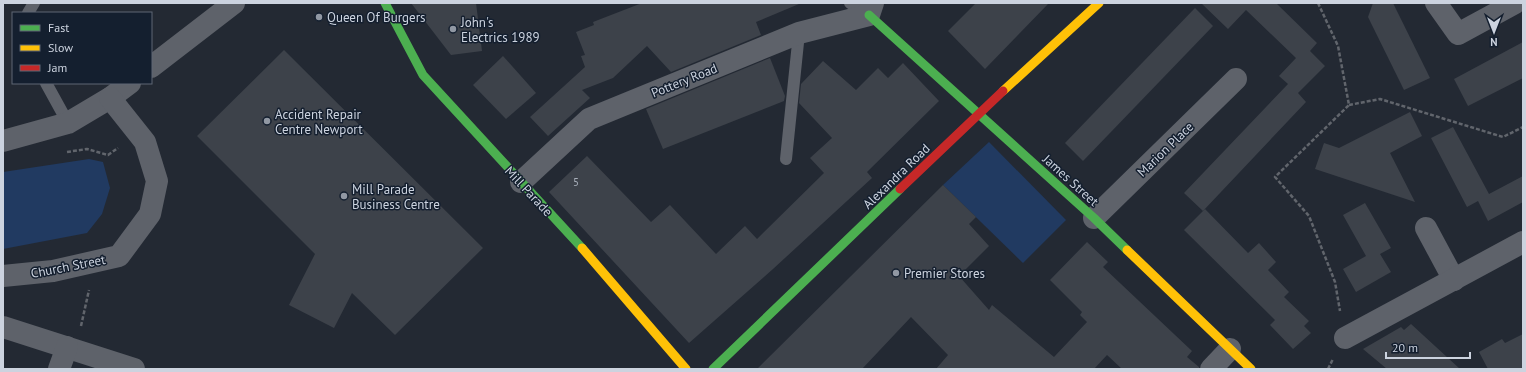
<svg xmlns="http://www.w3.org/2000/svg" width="1526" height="372" viewBox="0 0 1526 372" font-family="'PT Sans',sans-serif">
<rect width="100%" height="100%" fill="#232933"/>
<!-- green -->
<g fill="#213a61">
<path d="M989 142 1066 220 1023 263 943 185Z"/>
<path d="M89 159 103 162 110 188 102 214 87 233 3 249V172Z"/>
</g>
<!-- building -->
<g fill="#3d424a">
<path d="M411 3H476L482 51 451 55Z"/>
<path d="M642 3H799V4L756 22 761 35 671 72 647 46 613 78 582 90 590 98 548 136 530 117 585 67 581 56 585 55 576 32 594 25 593 22Z"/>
<path d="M976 3H1049L985 69 948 31Z"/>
<path d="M1201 3H1276L1317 43 1310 51 1325 66 1298 93 1306 102 1203 211 1184 193 1288 84 1279 76 1296 58 1246 10 1228 29Z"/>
<path d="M1373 3H1393L1430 78 1404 90 1368 17Z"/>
<path d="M1195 8 1213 26 1083 161 1065 143Z"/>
<path d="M1523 42V78L1468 106 1454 79Z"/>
<path d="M284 50 483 248 395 335 352 293 334 328 289 305 315 254 197 136Z"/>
<path d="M503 56 536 93 506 119 473 85Z"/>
<path d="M770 58 785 96 784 101 663 149 646 109Z"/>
<path d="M823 61 856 90 878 68 888 78 903 63 939 101 867 172 872 178 773 269 689 343 549 192 587 156 651 222 670 205 716 254 745 226 757 239 824 173 810 158 832 138 799 103 801 84Z"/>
<path d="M1410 112 1422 136 1390 153 1415 202 1315 169 1324 143 1339 148Z"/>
<path d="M1453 127 1489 194 1523 176V202L1488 221 1478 201 1467 207 1431 138Z"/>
<path d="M943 185 976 217 969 224 989 246 959 276 989 310 992 305 1054 357 1087 322 1080 315 1082 312 1050 280 1087 242 1108 262 1103 267 1192 351 1187 357 1199 367V369H1122L1107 355 1094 369H936L948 355 911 317 862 369H757Z"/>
<path d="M1365 203 1391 248 1380 254 1391 272 1356 292 1343 269 1366 256 1343 215Z"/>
<path d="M1205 209 1248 253 1259 243 1276 262 1268 270 1289 292 1284 297 1309 321 1304 326 1311 333 1293 349 1270 325 1275 320 1184 230Z"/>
<path d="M1411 324 1460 369H1387L1363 349 1401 327 1404 330Z"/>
<path d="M1523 334V369H1488L1479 352 1502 339 1505 343Z"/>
</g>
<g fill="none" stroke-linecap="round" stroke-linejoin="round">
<!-- path -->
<g stroke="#61656c" stroke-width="2.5" stroke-dasharray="4 2" stroke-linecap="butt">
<path d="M1318 3 1338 46 1349 105 1275 177 1309 216 1335 282 1340 311"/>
<path d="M1349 105 1380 99 1503 137 1523 127"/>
<path d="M67 152 87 149 108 155 118 148"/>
<path d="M81 326 89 290"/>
<path d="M1328 369 1333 359"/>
</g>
<!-- lane -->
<g stroke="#5e626a" stroke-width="12">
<path d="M850 3 869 15"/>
<path d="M28 13 34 3"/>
<path d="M46 83 68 123"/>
<path d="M786 159 799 33"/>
</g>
<!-- street -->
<g stroke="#5e626a" stroke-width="22">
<path d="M1436 3 1458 34 1515 3"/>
<path d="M151 67 234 3"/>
<path d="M3 141 68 123 110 98 130 83"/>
<path d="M521 182 589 119 799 33 869 15 873 3"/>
<path d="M1094 218 1236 79"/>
<path d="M1426 228 1454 280"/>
<path d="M3 276 53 271 119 256 150 214 157 181 145 142 110 98"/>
<path d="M3 327 134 369"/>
<path d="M1345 338 1523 242"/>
<path d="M59 369 67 347"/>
<path d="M1211 369 1230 349"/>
</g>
<!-- fast -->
<g stroke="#4caf50" stroke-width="9">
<path d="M385 3 423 75 582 248"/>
<path d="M869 15 1094 218 1127 250"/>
<path d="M713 369 900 189"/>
</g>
<!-- slow -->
<g stroke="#ffc107" stroke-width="9">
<path d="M1003 91 1099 3"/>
<path d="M582 248 686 369"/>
<path d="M1127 250 1251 369"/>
</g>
<!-- jam -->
<path stroke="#c62828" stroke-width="9" d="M900 189 1003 91"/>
</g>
<!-- markers -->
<g fill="#9198a3" stroke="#141f2f" stroke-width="1.5">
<circle cx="319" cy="17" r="4"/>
<circle cx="453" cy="29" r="4"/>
<circle cx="267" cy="121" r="4"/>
<circle cx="344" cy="196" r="4"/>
<circle cx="896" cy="273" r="4"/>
</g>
<g text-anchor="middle" stroke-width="3" stroke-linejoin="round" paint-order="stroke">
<!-- number labels -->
<g font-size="11" fill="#a8afba">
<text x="576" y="186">5</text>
</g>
<!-- poi labels -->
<g font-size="13" fill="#ccd3df" stroke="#141f2f" text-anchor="start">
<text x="327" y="22">Queen Of Burgers</text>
<text x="461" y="27">John's<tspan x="461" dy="15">Electrics 1989</tspan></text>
<text x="275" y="119">Accident Repair<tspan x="275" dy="15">Centre Newport</tspan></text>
<text x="352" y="194">Mill Parade<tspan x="352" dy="15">Business Centre</tspan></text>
<text x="904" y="278">Premier Stores</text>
</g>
<!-- street labels -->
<g font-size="13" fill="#ccd3df" stroke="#141f2f">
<text transform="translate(684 80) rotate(-22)" y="5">Pottery Road</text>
<text transform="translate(1165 149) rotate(-44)" y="5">Marion Place</text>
<text transform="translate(896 176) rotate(-44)" y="5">Alexandra Road</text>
<text transform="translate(1071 180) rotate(42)" y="5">James Street</text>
<text transform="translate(529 191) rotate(47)" y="5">Mill Parade</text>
<text transform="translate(68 266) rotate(-11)" y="5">Church Street</text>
</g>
</g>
<!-- border -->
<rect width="1526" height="372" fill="none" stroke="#ccd3df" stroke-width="8"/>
<!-- legend -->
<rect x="12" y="12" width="140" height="72" fill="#141f2f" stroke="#5e6775"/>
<rect x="20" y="25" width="20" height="6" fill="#4caf50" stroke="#5e6775"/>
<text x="48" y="32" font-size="12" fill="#ccd3df">Fast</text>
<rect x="20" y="45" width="20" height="6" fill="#ffc107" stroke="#5e6775"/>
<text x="48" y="52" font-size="12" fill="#ccd3df">Slow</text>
<rect x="20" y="65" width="20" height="6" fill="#c62828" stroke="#5e6775"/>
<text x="48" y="72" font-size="12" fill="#ccd3df">Jam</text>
<!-- north arrow -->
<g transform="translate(1494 32) rotate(180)" stroke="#141f2f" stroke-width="3" paint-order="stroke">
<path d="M0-3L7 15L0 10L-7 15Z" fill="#ccd3df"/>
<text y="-6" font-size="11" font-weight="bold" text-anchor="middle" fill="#ccd3df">N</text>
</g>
<!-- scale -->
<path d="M1386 352v6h84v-6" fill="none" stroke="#ccd3df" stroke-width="2"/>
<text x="1392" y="352" font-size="12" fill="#ccd3df" stroke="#141f2f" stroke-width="3" paint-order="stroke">20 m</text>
</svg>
